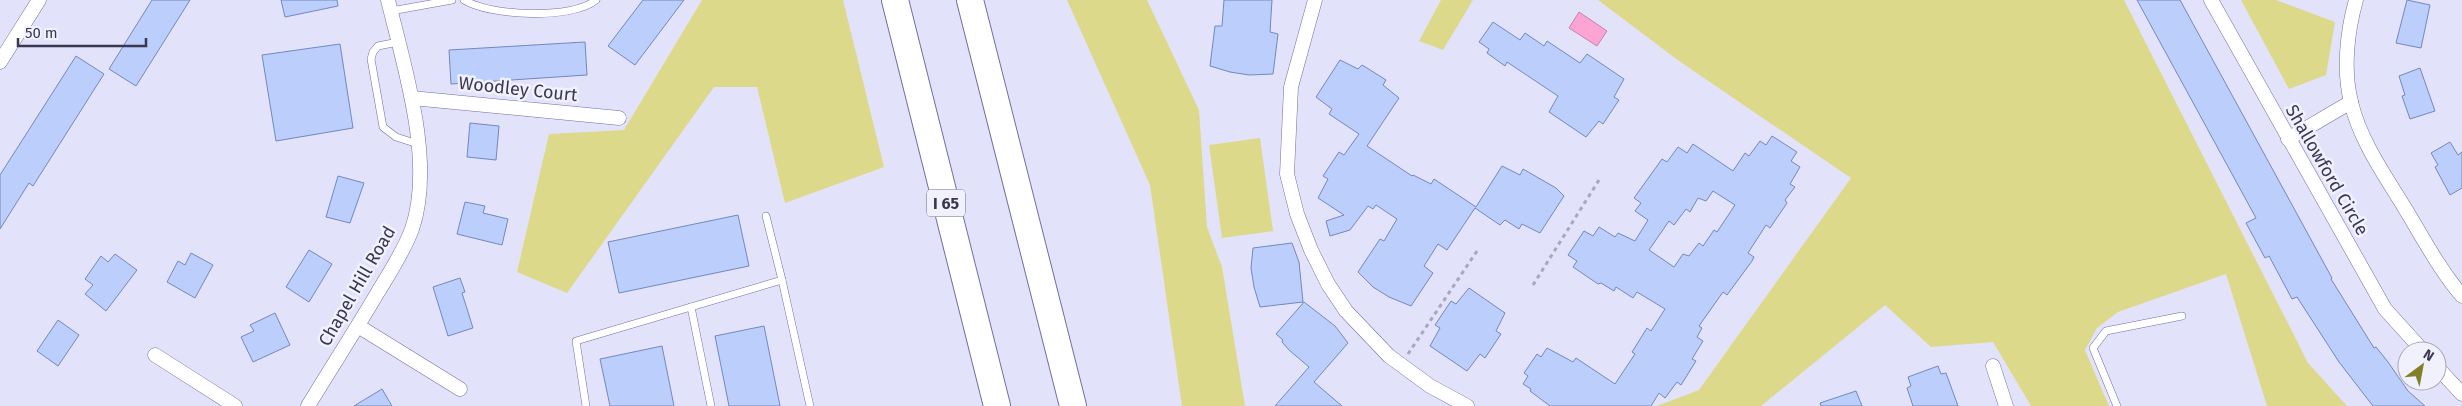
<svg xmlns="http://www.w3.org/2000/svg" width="2462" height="406" viewBox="0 0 2462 406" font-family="'Fira Sans',sans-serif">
<rect width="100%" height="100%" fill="#e3e2fb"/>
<!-- green -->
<g fill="#dcd98a">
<path d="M702 0H843L884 167 785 203 757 87H714L567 293 517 272 549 134 624 130Z"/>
<path d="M1067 0H1147L1199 110 1207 227 1222 267 1245 406H1182L1150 185Z"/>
<path d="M1441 0H1473L1443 50 1419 41Z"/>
<path d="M1598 0H2124L2308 363 2347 406H2267L2226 274 2118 312 2097 328 2085 350 2109 406H2031L1993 342 1931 347 1885 305 1761 406H1657L1699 390 1851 178 1679 61Z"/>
<path d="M2241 0H2276L2335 22 2326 75 2289 89Z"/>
<path d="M1260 138 1273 231 1222 238 1209 145Z"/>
</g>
<!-- water -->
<path fill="#fca4d3" stroke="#c284ac" d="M1579 12 1607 31 1597 46 1569 28Z"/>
<!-- building -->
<g fill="#bbcefc" stroke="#7388bd" fill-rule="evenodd">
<path d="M152 0H190L136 86 109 69Z"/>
<path d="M281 0H337L338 6 285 17Z"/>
<path d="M643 0H684L635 65 608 46Z"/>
<path d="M1224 0H1272L1270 32 1278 34 1273 74 1249 75 1230 72 1210 66 1215 26H1222Z"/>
<path d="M2137 0H2180L2332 278 2331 279 2374 348 2376 347 2388 362 2408 391 2425 406H2373L2339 362 2297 297 2292 299 2269 256 2265 258 2246 223 2256 218Z"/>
<path d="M2407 0 2430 5 2421 48 2396 43Z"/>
<path d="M1493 22 1520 40 1525 33 1544 46 1547 41 1580 63 1587 54 1624 79 1614 97 1619 100 1603 124 1599 121 1586 137 1549 112 1558 96 1507 62 1505 66 1487 53 1489 49 1479 42Z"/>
<path d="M585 42 587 75 451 84 449 50Z"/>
<path d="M340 44 353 128 276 141 262 55Z"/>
<path d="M76 56 104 74 33 186 29 183 0 229V175Z"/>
<path d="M1340 60 1358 69 1362 65 1367 68 1386 80 1383 85 1399 98 1367 146 1412 176 1413 175 1431 184 1434 179 1476 207 1502 166 1520 175 1523 169 1556 188 1564 196 1540 233 1522 224 1519 229 1505 220 1500 225 1475 208 1447 250 1438 244 1424 266 1433 273 1411 306 1389 297 1373 287 1358 272 1380 239 1384 241 1397 219 1376 205 1373 209 1368 206 1350 230 1330 236 1326 221 1344 215 1318 198 1328 179 1323 176 1339 152 1344 155 1359 134 1329 114 1332 109 1316 97Z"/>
<path d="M2420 68 2435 111 2410 119 2402 96 2405 95 2399 76Z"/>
<path d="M470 123 499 126 496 160 467 157Z"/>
<path d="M1772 136 1797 152 1791 161 1800 167 1790 184 1795 187 1785 200 1787 203 1770 228 1766 225 1748 253 1754 257 1752 261 1727 295 1723 292 1699 326 1702 328 1697 337 1703 341 1692 359 1696 361 1681 385 1677 382 1665 398 1659 393 1651 406H1550L1530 391 1531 389 1523 384 1528 376 1524 373 1537 354 1541 357 1547 348 1573 362 1576 358 1615 384 1635 354 1632 352 1647 328 1651 331 1665 309 1637 292 1633 298 1616 287 1614 291 1601 283 1598 284 1573 267 1577 261 1568 255 1584 231 1593 236 1599 227 1615 237 1618 233 1635 241 1648 220 1635 211 1641 203 1634 198 1662 159 1667 162 1678 147 1687 153 1693 144 1733 171 1745 153 1749 156 1760 141 1766 145ZM1713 191 1735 205 1717 232 1714 230 1703 246 1699 243 1689 256 1683 254 1674 267 1649 250 1669 221 1674 225 1686 209 1690 212 1698 198 1706 201Z"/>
<path d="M2450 142 2458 155 2462 152V188L2450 195 2435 167 2438 165 2431 153Z"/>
<path d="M338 176 364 183 350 223 326 217Z"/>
<path d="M465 202 485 206 483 213 508 219 502 245 457 234Z"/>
<path d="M738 215 749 266 619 293 608 242Z"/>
<path d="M1292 243 1299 262 1303 302 1260 307 1254 287 1251 268 1253 248Z"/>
<path d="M309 250 332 264 309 302 286 287Z"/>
<path d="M191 253 213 265 195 298 167 282 178 261 185 265Z"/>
<path d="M115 254 137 270 106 311 85 294 93 285 85 279 101 256 108 262Z"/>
<path d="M460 278 465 292 462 293 473 328 448 336 433 287Z"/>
<path d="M1469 288 1505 313 1496 331 1501 334 1485 358 1480 354 1467 371 1430 346 1440 328 1435 325 1451 301 1456 304Z"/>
<path d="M1304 302 1335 326 1348 343 1314 382 1342 406H1275L1309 367 1289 350 1282 342 1283 340 1276 334Z"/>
<path d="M275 313 290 345 253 362 241 337 254 331 250 325Z"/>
<path d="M58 320 79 335 58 366 37 351Z"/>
<path d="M764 326 780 406H729L715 336Z"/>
<path d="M662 346 674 406H610L600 359Z"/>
<path d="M1938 366 1941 374 1946 373 1958 406H1913L1907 388 1911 386 1908 377Z"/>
<path d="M382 389 392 406H354Z"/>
<path d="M1856 391 1862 406H1821L1820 403Z"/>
</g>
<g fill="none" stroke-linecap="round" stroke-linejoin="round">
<defs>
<g id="service">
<path d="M464 0C490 16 572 20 596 0"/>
<path d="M391 11 452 0"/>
<path d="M398 42 378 46 373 52 371 59 383 127 396 137 418 144"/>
<path d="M782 280 810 406"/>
<path d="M691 307 711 406"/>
<path d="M586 406 576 341 782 280 766 216"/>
<path d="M2117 406 2093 348 2106 331 2182 316"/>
</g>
<g id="minor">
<path d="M1315 0 1291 87 1287 174 1297 214 1311 250 1328 284 1346 311 1389 356 1430 386 1467 406"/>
<path d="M2211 0 2385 309 2423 351"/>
<path d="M2356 0C2347 32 2343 70 2351 102 2360 141 2386 177 2406 210 2424 240 2440 270 2462 296"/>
<path d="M0 62 39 0"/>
<path d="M412 98 619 118"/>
<path d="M2288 139 2351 102"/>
<path d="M358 326 460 389"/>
<path d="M155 355 235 406"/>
<path d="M1993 366 2006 406"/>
<path d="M2437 367 2462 394"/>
<path d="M308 406C331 368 355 331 378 292 390 272 404 251 412 229 435 162 404 66 388 0"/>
</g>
<g id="motorway">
<path d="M895 0 997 406"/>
<path d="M970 0 1073 406"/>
</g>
</defs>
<!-- service casing -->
<use href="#service" stroke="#726ea4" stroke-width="8"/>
<!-- minor casing -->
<use href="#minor" stroke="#726ea4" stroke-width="15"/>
<!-- motorway casing -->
<use href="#motorway" stroke="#726ea4" stroke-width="28"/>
<!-- path -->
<g stroke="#a8a7c0" stroke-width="3" stroke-dasharray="4 4" stroke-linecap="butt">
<path d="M1533 285 1599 180"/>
<path d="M1408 354 1479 248"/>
</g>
<!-- service -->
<use href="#service" stroke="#fff" stroke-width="7"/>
<!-- minor -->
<use href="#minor" stroke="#fff" stroke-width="14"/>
<!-- motorway -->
<use href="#motorway" stroke="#fff" stroke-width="26"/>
</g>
<g text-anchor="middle" stroke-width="5" stroke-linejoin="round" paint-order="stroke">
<!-- shield labels -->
<rect fill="#f1f1fe" stroke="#717085" stroke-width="1" x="927" y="189.5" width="38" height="27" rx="4"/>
<g font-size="16" font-weight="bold" fill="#3a3851">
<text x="946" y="209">I 65</text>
</g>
<!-- street labels -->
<g font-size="18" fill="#3a3851" stroke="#f1f1fe">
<text transform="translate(518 89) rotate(6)" y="6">Woodley Court</text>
<text transform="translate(2327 170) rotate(60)" y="6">Shallowford Circle</text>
<text transform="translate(357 286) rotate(-60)" y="6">Chapel Hill Road</text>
</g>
</g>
<!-- north arrow -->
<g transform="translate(2422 366) rotate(32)"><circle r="24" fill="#f1f1fe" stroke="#a8a7b9"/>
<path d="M0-4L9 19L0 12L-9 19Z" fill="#837f26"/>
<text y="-8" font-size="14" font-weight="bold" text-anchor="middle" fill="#3a3851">N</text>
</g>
<!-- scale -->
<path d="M18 38v8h128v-8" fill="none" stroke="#3a3851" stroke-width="2.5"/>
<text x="25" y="38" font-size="15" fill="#3a3851" stroke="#f1f1fe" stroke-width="4" paint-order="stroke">50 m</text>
</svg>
